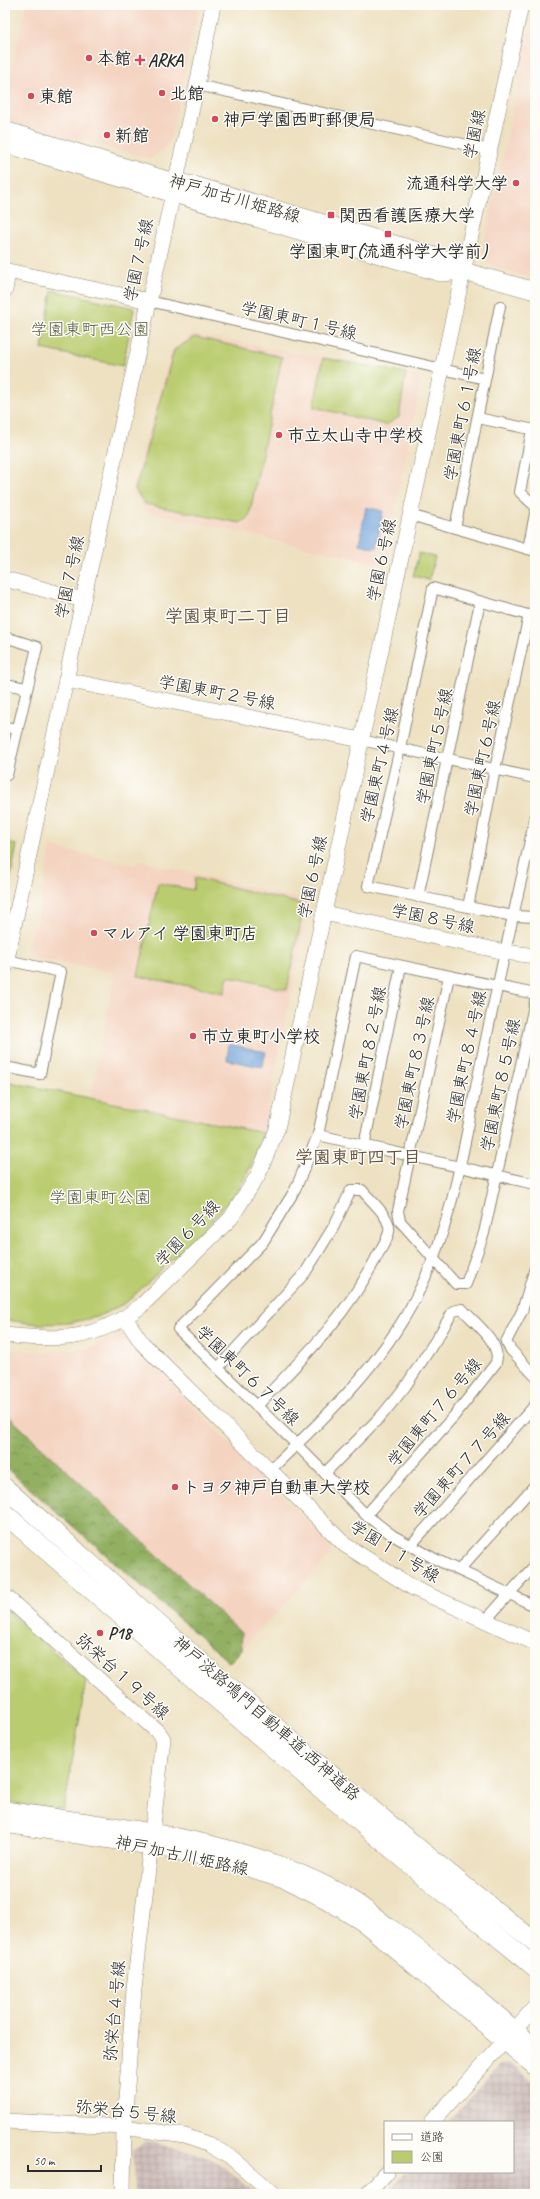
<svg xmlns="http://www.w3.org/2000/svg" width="540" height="2199" viewBox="0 0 540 2199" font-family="Caveat,'Klee One',sans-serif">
<defs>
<pattern id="industrial-grid" width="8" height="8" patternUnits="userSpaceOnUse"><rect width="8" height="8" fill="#d0c0bc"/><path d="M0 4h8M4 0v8" fill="none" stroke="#b3a5a2"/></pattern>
<pattern id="forest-crowns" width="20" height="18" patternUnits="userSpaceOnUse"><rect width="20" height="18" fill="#93b062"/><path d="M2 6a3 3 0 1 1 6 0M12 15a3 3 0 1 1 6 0" fill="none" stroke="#788f51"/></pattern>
</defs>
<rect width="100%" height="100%" fill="#fdfcf7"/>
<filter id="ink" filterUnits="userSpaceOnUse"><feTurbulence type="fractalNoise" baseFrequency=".025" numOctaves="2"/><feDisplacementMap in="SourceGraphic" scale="8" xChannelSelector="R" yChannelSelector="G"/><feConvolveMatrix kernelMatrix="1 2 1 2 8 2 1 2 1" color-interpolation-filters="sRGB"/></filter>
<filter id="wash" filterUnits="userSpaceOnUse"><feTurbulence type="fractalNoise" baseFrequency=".012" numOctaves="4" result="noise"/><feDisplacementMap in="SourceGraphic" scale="16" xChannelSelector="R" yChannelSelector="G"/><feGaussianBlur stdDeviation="0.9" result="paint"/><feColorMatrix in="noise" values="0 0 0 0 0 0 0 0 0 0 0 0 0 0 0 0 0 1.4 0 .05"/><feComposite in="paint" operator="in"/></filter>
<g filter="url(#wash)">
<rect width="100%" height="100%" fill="#eee1c1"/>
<!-- built -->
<g fill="#f4d3c0">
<path d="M26 5H199L169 145 151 159 10 121 5 113V93L6 88H8Z"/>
<path d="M535 11V279L490 266 482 251Z"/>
<path d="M193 334 419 375 421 381 384 565 145 511 132 489 172 349Z"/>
<path d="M51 847 136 865 138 860 310 901 263 1133 91 1098 115 973 27 956 32 929H36Z"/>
<path d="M123 1335 128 1337 213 1427 332 1546 331 1555 242 1649 5 1413V1349L37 1352 86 1349Z"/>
</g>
<!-- industrial -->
<g fill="url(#industrial-grid)">
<path d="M512 2064 535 2084V2194H386L405 2172H513V2122H449L499 2065Z"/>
<path d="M145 2141 199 2153 219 2163 257 2194H134L133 2150Z"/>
</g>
<!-- forest -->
<path fill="url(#forest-crowns)" stroke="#5f6e46" d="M5 1413 241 1633 242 1649 230 1663 5 1467Z"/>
<!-- green -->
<g fill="#bacc6f" stroke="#727c4d">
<path d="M52 290 134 308 123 366 42 349Z"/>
<path d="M195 337 282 357 249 517 240 523 145 504 135 490 174 350Z"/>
<path d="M323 358 406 373 399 417 386 425 314 407Z"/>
<path d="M419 553 435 557 429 580 413 576Z"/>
<path d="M5 833 11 844 17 845 5 906Z"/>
<path d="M195 878 301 904 300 910 303 911 287 990 228 976 224 993 138 976 158 883 193 890Z"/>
<path d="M5 1081 263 1133 254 1159 238 1191 198 1235 127 1302 97 1317 69 1323 38 1324 5 1320Z"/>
<path d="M5 1609 86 1680 64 1810 5 1802Z"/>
</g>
<!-- water -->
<g fill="#6ea2da" stroke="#4c6682">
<path d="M366 507 383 511 376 548 359 544Z"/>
<path d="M229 1044 266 1052 262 1067 227 1060Z"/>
</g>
</g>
<g filter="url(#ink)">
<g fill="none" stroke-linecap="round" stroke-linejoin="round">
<defs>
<g id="street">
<path d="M197 85 490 150"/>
<path d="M149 301 485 379"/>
<path d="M478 418 535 430"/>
<path d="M532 430 520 492 535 506"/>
<path d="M410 515 535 551"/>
<path d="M455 528 500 306"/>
<path d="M528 549 535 514"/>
<path d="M535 617 433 588 400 748 368 886 468 907 513 916 535 917"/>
<path d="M5 637 37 647 7 775 5 774"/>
<path d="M5 684 26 688"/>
<path d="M5 727 18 729"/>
<path d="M361 740 535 778"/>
<path d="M418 897 480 602"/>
<path d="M468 907 495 769 529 615"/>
<path d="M449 976 398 1211 400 1221 456 1284H466L484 1233 535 1001"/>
<path d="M535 994 356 956 318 1135 295 1190 263 1242 178 1329 297 1445 366 1515 392 1535 437 1560 535 1606"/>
<path d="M5 1067 40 1074 61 972 7 960"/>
<path d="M318 1135 535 1184"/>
<path d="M364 1146 401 966"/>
<path d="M535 1268 522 1311 506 1342 511 1350 535 1376"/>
<path d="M218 1368 305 1273 334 1226 351 1190H362C370 1200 392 1218 389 1232 387 1241 379 1251 375 1260 345 1318 302 1359 257 1406"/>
<path d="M269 1471C324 1419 381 1365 416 1297 451 1230 463 1151 478 1077 496 990 516 904 535 818"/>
<path d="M325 1473 382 1415 405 1387 441 1332 453 1311 462 1309C475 1323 502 1343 496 1363L454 1416 366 1515"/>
<path d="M411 1545 535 1405"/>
<path d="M459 1570 535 1485"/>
<path d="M485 1621 535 1565"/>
</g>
<g id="secondary">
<path d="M5 290 8 271 149 301"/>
<path d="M5 579 83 600"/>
<path d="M66 680 361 740"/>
<path d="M324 913 505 952 535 956"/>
<path d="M5 968 83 600 197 85 213 5"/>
<path d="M125 1318 142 1343 345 1545 413 1588 535 1643"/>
<path d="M5 1335C59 1341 96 1341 141 1306L231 1218 258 1175 277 1129 521 5"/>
<path d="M5 1596 159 1733 163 1739 134 1989 124 2127 123 2194"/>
<path d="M5 2121 124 2127 185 2136 210 2145 233 2159 274 2194"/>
<path d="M432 2122 535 2007"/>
<path d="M367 2194 387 2172"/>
</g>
<g id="primary">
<path d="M5 130 174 182 194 185 445 259 463 271 535 291"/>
<path d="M5 144 441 273 463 271"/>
<path d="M5 1810C121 1828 248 1837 351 1899 364 1907 376 1917 388 1926 440 1963 487 2006 535 2047"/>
<path d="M5 1824 151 1846 230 1862 287 1880 328 1901 365 1924 535 2067"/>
</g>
<g id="highway">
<path d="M5 1488C179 1642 351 1799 535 1942"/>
<path d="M5 1514C180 1667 354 1821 535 1967"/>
</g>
</defs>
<!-- street casing -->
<use href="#street" stroke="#8c8676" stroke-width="12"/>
<!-- secondary casing -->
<use href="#secondary" stroke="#8c8676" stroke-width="16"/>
<!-- primary casing -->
<use href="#primary" stroke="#8c8676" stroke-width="18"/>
<!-- highway casing -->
<use href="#highway" stroke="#8c8676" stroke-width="20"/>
<!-- street -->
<use href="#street" stroke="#fff" stroke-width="10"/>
<!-- secondary -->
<use href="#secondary" stroke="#fff" stroke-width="15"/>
<!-- primary -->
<use href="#primary" stroke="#fff" stroke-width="17"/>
<!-- highway -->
<use href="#highway" stroke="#fff" stroke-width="19"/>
</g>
</g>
<!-- markers -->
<g fill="#d1495b" stroke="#fdfcf7" stroke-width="1.5">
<circle cx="89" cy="58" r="4"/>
<path d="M138 54h4v4h4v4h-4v4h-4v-4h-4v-4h4z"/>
<circle cx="162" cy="93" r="4"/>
<circle cx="31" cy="96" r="4"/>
<circle cx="215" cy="119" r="4"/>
<circle cx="107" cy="135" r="4"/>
<circle cx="516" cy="183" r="4"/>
<rect x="327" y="211" width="8" height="8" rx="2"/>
<rect x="384" y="230" width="8" height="8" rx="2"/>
<circle cx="279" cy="435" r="4"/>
<circle cx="94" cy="933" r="4"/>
<circle cx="193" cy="1036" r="4"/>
<circle cx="175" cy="1487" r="4"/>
<circle cx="100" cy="1633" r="4"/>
</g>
<g text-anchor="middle" stroke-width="3" stroke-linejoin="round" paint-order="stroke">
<!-- poi labels -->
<g font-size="17" font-weight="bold" fill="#2b2b2b" stroke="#fdfcf7" text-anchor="start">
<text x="97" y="64">本館</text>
<text x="148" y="66">ARKA</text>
<text x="170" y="99">北館</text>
<text x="39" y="102">東館</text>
<text x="223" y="125">神戸学園西町郵便局</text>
<text x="115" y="141">新館</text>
<text x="508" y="189" text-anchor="end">流通科学大学</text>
<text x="339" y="221">関西看護医療大学</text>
<text x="388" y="257" text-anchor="middle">学園東町(流通科学大学前)</text>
<text x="287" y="441">市立太山寺中学校</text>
<text x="102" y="939">マルアイ 学園東町店</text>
<text x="201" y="1042">市立東町小学校</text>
<text x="183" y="1493">トヨタ神戸自動車大学校</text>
<text x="108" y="1639">P18</text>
</g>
<!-- street labels -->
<g font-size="17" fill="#2b2b2b" stroke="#fdfcf7">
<text transform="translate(474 134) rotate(-78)" y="6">学園線</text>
<text transform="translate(235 198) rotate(16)" y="6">神戸加古川姫路線</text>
<text transform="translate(138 260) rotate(-78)" y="6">学園７号線</text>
<text transform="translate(299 320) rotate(13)" y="6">学園東町１号線</text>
<text transform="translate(462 414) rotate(-79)" y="6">学園東町６１号線</text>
<text transform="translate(381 560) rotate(-78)" y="6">学園６号線</text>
<text transform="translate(69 577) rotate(-78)" y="6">学園７号線</text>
<text transform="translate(217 692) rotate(11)" y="6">学園東町２号線</text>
<text transform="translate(434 746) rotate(-78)" y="6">学園東町５号線</text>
<text transform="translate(482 758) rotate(-78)" y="6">学園東町６号線</text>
<text transform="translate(379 765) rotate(-77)" y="6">学園東町４号線</text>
<text transform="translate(312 877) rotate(-78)" y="6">学園６号線</text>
<text transform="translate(433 918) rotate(12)" y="6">学園８号線</text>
<text transform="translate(367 1053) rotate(-79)" y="6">学園東町８２号線</text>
<text transform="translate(466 1057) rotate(-78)" y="6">学園東町８４号線</text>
<text transform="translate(414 1063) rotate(-78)" y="6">学園東町８３号線</text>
<text transform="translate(500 1085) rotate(-78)" y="6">学園東町８５号線</text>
<text transform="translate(187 1233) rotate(-46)" y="6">学園６号線</text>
<text transform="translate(248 1375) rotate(44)" y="6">学園東町６７号線</text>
<text transform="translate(434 1412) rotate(-50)" y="6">学園東町７６号線</text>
<text transform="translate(461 1465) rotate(-48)" y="6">学園東町７７号線</text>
<text transform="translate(395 1551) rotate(32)" y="6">学園１１号線</text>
<text transform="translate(123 1676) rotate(42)" y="6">弥栄台１９号線</text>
<text transform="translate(267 1718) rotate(41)" y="6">神戸淡路鳴門自動車道;西神道路</text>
<text transform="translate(182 1855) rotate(12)" y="6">神戸加古川姫路線</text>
<text transform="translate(114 2011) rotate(-85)" y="6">弥栄台４号線</text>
<text transform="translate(126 2111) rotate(6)" y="6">弥栄台５号線</text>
</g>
<!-- park labels -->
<g font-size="17" fill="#565b3f" stroke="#fdfcf7">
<text x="90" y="335">学園東町西公園</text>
<text x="100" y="1203">学園東町公園</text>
</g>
<!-- neighbourhood labels -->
<g font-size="18" font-weight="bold" fill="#665441" stroke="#fdfcf7">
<text x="228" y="622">学園東町二丁目</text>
<text x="358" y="1163">学園東町四丁目</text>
</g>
</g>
<!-- margin -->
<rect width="540" height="2199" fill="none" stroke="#fdfcf7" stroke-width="20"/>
<!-- legend -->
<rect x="384" y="2121" width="130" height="52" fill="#fdfcf7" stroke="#a9a8a5"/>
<rect x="392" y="2134" width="20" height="6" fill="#ffffff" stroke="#a9a8a5"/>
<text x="420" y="2141" font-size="12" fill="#2b2b2b">道路</text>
<rect x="392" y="2151" width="20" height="12" fill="#bacc6f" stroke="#a9a8a5"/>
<text x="420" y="2161" font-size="12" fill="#2b2b2b">公園</text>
<!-- scale -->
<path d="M28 2165v6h73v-6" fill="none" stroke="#2b2b2b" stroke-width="2"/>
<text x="34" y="2165" font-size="12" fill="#2b2b2b" stroke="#fdfcf7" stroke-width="3" paint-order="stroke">50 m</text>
</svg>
